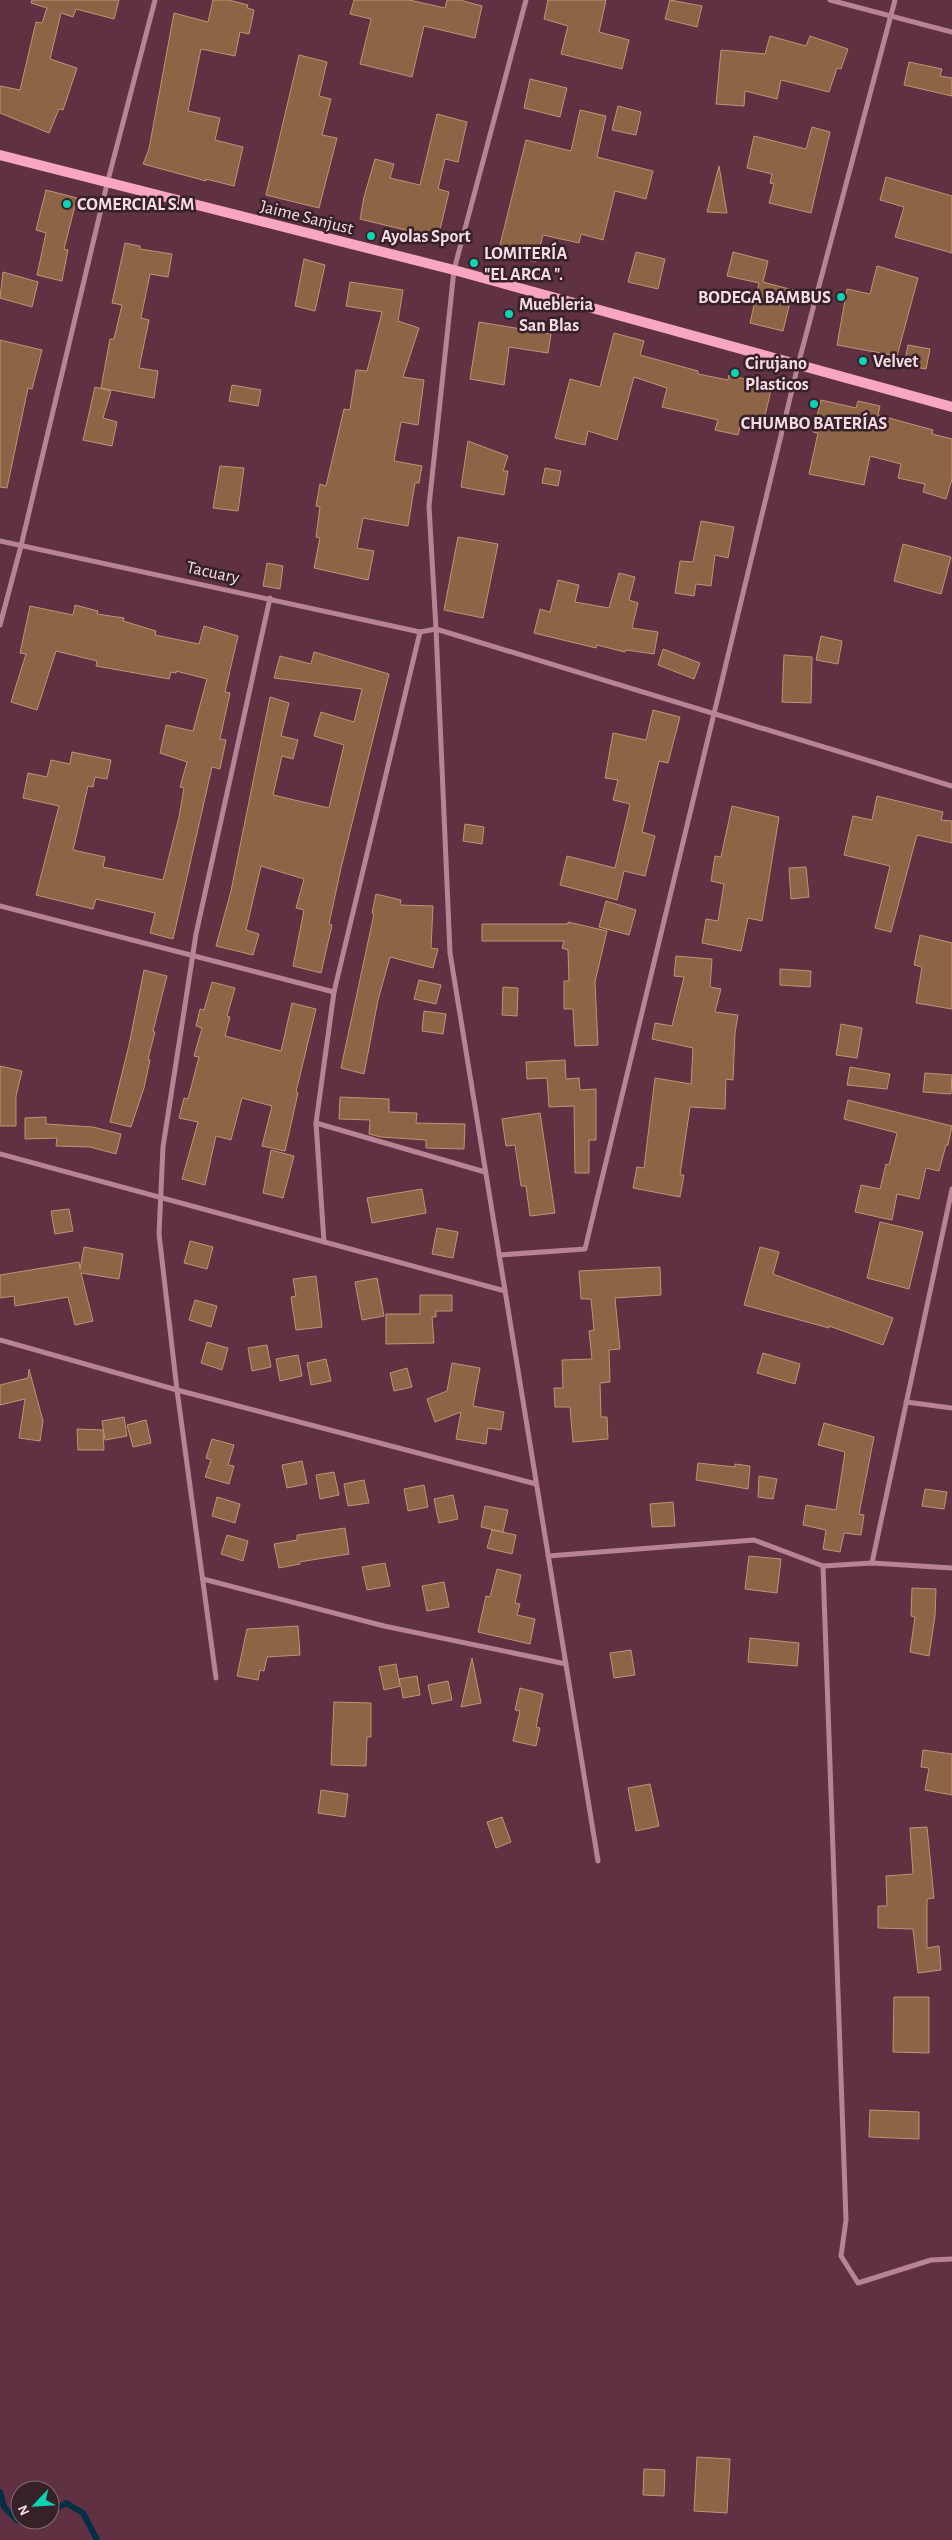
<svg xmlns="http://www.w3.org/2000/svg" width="952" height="2540" viewBox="0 0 952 2540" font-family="'Alegreya Sans',sans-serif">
<rect width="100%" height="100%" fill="#5f3142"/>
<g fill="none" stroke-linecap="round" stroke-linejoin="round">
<!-- stream -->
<g stroke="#022f45" stroke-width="6">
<path d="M0 2492 4 2507 18 2521 32 2522 36 2520"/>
<path d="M50 2512 66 2503 83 2513 97 2540"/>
</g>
</g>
<!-- building -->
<g fill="#8d6445" stroke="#c19474">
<path d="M32 0H119L114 19 76 9 73 17 61 13 50 59 77 68 63 110 59 109 49 133 0 113V86L20 90 36 22 42 23 47 8 31 3Z"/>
<path d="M213 0H229L248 5 247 8 254 10 249 34 240 32 235 56 201 49 188 111 220 118 215 140 243 147 234 186 206 179V181L143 164 149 149 174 13 208 22Z"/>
<path d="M354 0H409L445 8 447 0H460L482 6 475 38 424 26 412 77 360 64 371 19 350 14Z"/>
<path d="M548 0H606L599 32 629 40 622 69 561 54 568 26 544 19Z"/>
<path d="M670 0 702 6 697 27 665 19Z"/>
<path d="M770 36 806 46 810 36 848 49 841 69 837 68 829 92 781 80 777 99 745 91 744 106 716 104 721 50 765 54Z"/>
<path d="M299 55 327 62 319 96 331 99 322 135 337 138 319 208 266 195Z"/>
<path d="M909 62 942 69 940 76 952 78V96L904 85Z"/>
<path d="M530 79 567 88 560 117 524 108Z"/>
<path d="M618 106 641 112 636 135 612 130Z"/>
<path d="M580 110 606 116 597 157 653 171 646 199 615 191 603 240 581 234 579 243 543 235 536 262 498 253 526 140 571 151Z"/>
<path d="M437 114 467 122 458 162 445 159 438 189 449 192 438 238 360 219 364 197 375 159 394 164 390 178 420 185Z"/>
<path d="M812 127 830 132 811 213 769 203 774 184 770 183 772 174 747 168 754 136 806 149Z"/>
<path d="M719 166 727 213 707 212Z"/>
<path d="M886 177 952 196V253L895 237 904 207 880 200Z"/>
<path d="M46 190 77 198 64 249 68 250 62 281 37 275 46 233 36 230Z"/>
<path d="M125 243 140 246V249L172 254 168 277 150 274 141 318 149 320 139 368 158 371 154 398 101 388 110 339H114L122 305 112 303Z"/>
<path d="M636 252 665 259 658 289 628 282Z"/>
<path d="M733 252 768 261 763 282 793 290 783 331 750 323 759 283 727 276Z"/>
<path d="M304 259 325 265 315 311 295 306Z"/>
<path d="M877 266 918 278 897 356 837 345 847 289 870 294Z"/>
<path d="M3 272 38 282 32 307 0 298Z"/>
<path d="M350 282 403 290 398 321 419 328 403 377 424 380 418 425 401 422 394 461 422 466 419 483H415L408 526 363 518 357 548 374 551 368 580 314 568 320 538 316 537 320 507 316 506 320 484 326 486 344 409 350 410 356 370 367 371 382 312 346 306Z"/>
<path d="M479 322 551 334 548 353 509 347 504 385 470 379Z"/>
<path d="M614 333 644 341 640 355 698 371V374L728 380 729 375 772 386 763 424 742 419 738 435 715 430 718 420 662 407 667 388 634 377 617 440 588 431 585 445 555 438 570 379 600 387Z"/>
<path d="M0 340 42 350 32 389 28 388 7 488 0 487Z"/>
<path d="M908 345 930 349 926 369 904 365Z"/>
<path d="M232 385 261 390 258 406 229 401Z"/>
<path d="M95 387 111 391 103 418 117 422 112 446 83 440Z"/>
<path d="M821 400 856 408 858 401 880 406 878 415 933 430 932 434 952 439V479L946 499 923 492 925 484 898 478 901 464 870 456 864 485 809 474 818 433 813 432Z"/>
<path d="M468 441 508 456 503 471H508L504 495 461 487Z"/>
<path d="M220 466 244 468 238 511 213 508Z"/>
<path d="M545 468 561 471 558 486 542 483Z"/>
<path d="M701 521 734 527 728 558 715 555 711 586 696 584 694 596 675 593 680 561 693 562Z"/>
<path d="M458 537 498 544 483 618 444 610Z"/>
<path d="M903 544 951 557 941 594 894 581Z"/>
<path d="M267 563 283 566 280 589 263 586Z"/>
<path d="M619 573 635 577 629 600 638 603 632 628 658 632 654 654 626 650 625 652 597 645 596 648 534 633 540 609 550 612 558 580 579 585 575 602 609 608Z"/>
<path d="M75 605 98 611 97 614 124 618 123 621 156 631 155 635 199 644 204 626 238 636 225 692 230 693 220 739 226 740 220 769 212 767 173 939 150 933 155 913 96 899 93 909 36 895 59 806 23 798 28 773 47 777 51 760 70 764 72 752 111 760 107 779 95 777 93 787 88 786 73 850 105 857 103 867 163 880 179 817 184 788 180 787 187 762 160 753 166 725 193 731 207 679 176 671V673L171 672 169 679 96 666 97 661 56 651 37 710 11 702 26 654 20 653 30 606 73 615Z"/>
<path d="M821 636 842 641 838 664 816 660Z"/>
<path d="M663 649 700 663 694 679 658 665Z"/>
<path d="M314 652 389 674 341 868 329 924 332 925 321 973 293 966 304 910 296 908 304 879 261 866 246 930 259 934 253 955 216 946 231 891 270 697 289 703 281 736 298 740 293 759 282 756 273 795 329 808 344 745 314 736 321 712 354 722 362 689 274 678 280 656 311 664Z"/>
<path d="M784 655 812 657 811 703 782 702Z"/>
<path d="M653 710 680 717 668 763 659 761 642 832 655 836 645 876 624 871 617 900 560 885 567 856 615 868 630 804 613 800 618 780 605 778 613 733 646 740Z"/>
<path d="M877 796 943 812 941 820 952 821V843L917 835 891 932 875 928 890 866 844 855 853 816 872 820Z"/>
<path d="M732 806 779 817 762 921 748 918 741 951 702 943 706 919 718 921 724 884 711 881 715 856 721 857Z"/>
<path d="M465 824 484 827 482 844 463 841Z"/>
<path d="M806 867 809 897 791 899 789 868Z"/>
<path d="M376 894 401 900 400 905 433 906 431 948 438 949 433 968 390 957 378 1000 364 1074 341 1068 374 914 372 913Z"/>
<path d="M606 901 636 910 629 935 599 927Z"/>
<path d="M568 922 607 931 595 982 598 1045 575 1046 573 1009H564V981H569L568 950 562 948 564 941H482V924H568Z"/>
<path d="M920 935 952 943V1009L916 1003 922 967 914 965Z"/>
<path d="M676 956 712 959 710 987 721 989 715 1012 738 1015 735 1033 733 1080 726 1079 725 1109 690 1107 680 1175H684L680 1197 633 1188 637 1167 644 1168 655 1078 691 1084 693 1048 652 1039 655 1023 672 1026 684 977 674 976Z"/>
<path d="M780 969 811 971 810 987 780 985Z"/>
<path d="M144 970 167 976 153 1031 155 1032 148 1059 150 1060 144 1088 131 1127 110 1122 129 1045Z"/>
<path d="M419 980 441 985 436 1004 414 999Z"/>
<path d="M212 982 235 988 227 1016 230 1017 225 1036 281 1051 292 1003 316 1009 296 1092 298 1093 285 1151 262 1146 272 1106 242 1098 231 1140 216 1136 205 1185 182 1179 198 1122 179 1118 184 1098 188 1099 199 1057 194 1056 202 1028 196 1026 200 1009 204 1010Z"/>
<path d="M503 987 518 988 517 1016 502 1015Z"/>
<path d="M424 1011 446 1014 443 1034 422 1031Z"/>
<path d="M841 1024 862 1028 857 1058 836 1055Z"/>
<path d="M565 1060 566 1079 579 1078 580 1090 596 1089V1140H589V1173H575L574 1106 549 1107 547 1078 527 1079 526 1062Z"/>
<path d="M0 1066 22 1071 16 1096V1126H0Z"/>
<path d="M850 1067 890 1074 887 1089 847 1085Z"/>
<path d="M925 1073 952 1075 951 1094 923 1092Z"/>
<path d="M340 1097 389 1099V1112L417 1113 416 1123 465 1124 464 1149 426 1148V1140L381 1137 369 1134 370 1120 339 1119Z"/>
<path d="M848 1100 952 1126 948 1145H946L939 1171 926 1168 919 1199 897 1194 892 1220 855 1212 861 1185 880 1189 886 1164 889 1165 897 1133 844 1119Z"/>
<path d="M540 1113 555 1213 530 1216 526 1186H521L515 1145 506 1146 502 1119Z"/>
<path d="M46 1117V1124L93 1127 121 1134 116 1154 90 1147 56 1146 57 1138 25 1139V1118Z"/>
<path d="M271 1150 294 1156 283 1198 263 1193Z"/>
<path d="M422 1189 426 1213 372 1223 367 1198Z"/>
<path d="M69 1209 73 1231 55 1234 51 1211Z"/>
<path d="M880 1222 923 1232 909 1289 867 1278Z"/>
<path d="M437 1228 458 1232 453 1258 432 1254Z"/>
<path d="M190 1241 213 1247 207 1269 184 1263Z"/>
<path d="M84 1247 123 1254 119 1279 81 1273 93 1321 75 1325 68 1297 15 1306 14 1296 0 1298V1275L79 1262 80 1269Z"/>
<path d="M760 1247 779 1252 773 1274 893 1318 883 1345 829 1326V1328L744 1305Z"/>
<path d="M660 1267 661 1295 615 1298 620 1349 609 1350 610 1382 600 1383 601 1417H607L608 1439 573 1442 570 1407H555L554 1388H563L562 1360 592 1359 589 1331 594 1330 591 1299H581L579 1271Z"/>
<path d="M316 1276 322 1327 296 1330 291 1297 296 1296 293 1279Z"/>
<path d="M377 1278 384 1316 362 1320 355 1282Z"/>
<path d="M420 1295H452V1311H436V1317H432L434 1343 386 1344V1314H420Z"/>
<path d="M195 1300 217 1306 211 1327 189 1320Z"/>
<path d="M207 1342 228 1348 222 1370 201 1363Z"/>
<path d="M267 1345 271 1367 252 1371 248 1348Z"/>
<path d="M763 1353 800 1364 795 1384 757 1373Z"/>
<path d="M298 1355 302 1376 280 1381 276 1359Z"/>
<path d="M326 1359 331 1381 311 1385 307 1363Z"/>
<path d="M452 1363 480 1368 473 1406 504 1412 501 1430 488 1428 486 1444 456 1439 461 1412 435 1422 427 1399 447 1391Z"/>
<path d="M407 1368 412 1387 394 1391 390 1373Z"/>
<path d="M29 1369 43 1421 40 1441 19 1438 25 1399 0 1405V1385L28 1378Z"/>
<path d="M124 1417 127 1436 105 1440 102 1421Z"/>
<path d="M146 1420 151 1443 133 1447 127 1425Z"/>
<path d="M824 1423 874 1437 859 1514 864 1515 861 1535 844 1533 840 1552 823 1549 826 1530 803 1525 806 1505 836 1510 845 1452 818 1445Z"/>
<path d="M77 1429 103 1430 104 1450H78Z"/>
<path d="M212 1439 234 1445 228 1465 234 1466 229 1484 205 1477 211 1460 206 1458Z"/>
<path d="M302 1461 307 1484 287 1488 282 1465Z"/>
<path d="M698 1463 735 1467V1464L750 1466 748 1489 696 1480Z"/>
<path d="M334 1472 339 1495 320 1499 316 1475Z"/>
<path d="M759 1476 777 1479 773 1499 758 1497Z"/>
<path d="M364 1480 369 1503 348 1506 344 1484Z"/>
<path d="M424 1485 428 1507 408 1511 404 1489Z"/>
<path d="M925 1489 947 1492 944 1509 922 1506Z"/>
<path d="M453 1495 458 1519 439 1523 434 1499Z"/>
<path d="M217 1497 240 1504 235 1523 212 1516Z"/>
<path d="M673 1502 675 1526 652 1527 650 1504Z"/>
<path d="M485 1506 508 1510 503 1532 481 1527Z"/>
<path d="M345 1528 349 1554 299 1562 300 1564 279 1568 274 1544 297 1540V1535Z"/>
<path d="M492 1530 516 1535 512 1554 487 1548Z"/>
<path d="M227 1535 248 1541 243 1561 221 1554Z"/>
<path d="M749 1556 781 1559 777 1593 745 1589Z"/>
<path d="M385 1563 390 1586 367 1590 362 1567Z"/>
<path d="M497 1569 521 1575 515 1603 520 1604 517 1615 535 1619 530 1644 478 1632 486 1596 490 1597Z"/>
<path d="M444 1582 449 1607 427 1611 422 1586Z"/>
<path d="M912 1588 936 1589 935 1616 929 1656 910 1652 915 1617 911 1616Z"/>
<path d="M298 1626 300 1655 267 1657 264 1671 260 1670 258 1680 237 1676 247 1629Z"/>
<path d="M750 1638 799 1643 797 1666 748 1662Z"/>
<path d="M631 1650 635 1675 614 1678 610 1653Z"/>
<path d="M472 1658 481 1703 461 1707Z"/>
<path d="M396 1664 400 1685 399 1679 417 1676 420 1695 403 1698 401 1686 384 1690 379 1667Z"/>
<path d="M448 1681 452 1700 432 1704 428 1685Z"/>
<path d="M520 1688 543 1694 536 1727 540 1728 536 1746 513 1741 520 1711 515 1710Z"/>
<path d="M334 1702 371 1703V1737H367L366 1766 331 1765Z"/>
<path d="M923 1750 952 1754V1795L925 1790 929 1768 921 1767Z"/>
<path d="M650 1784 659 1826 636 1831 628 1788Z"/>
<path d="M321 1790 348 1794 345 1817 318 1813Z"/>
<path d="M502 1817 511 1842 496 1848 487 1822Z"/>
<path d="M927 1827 934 1898 927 1899V1948L939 1946 941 1970 918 1973 913 1929 878 1928V1906H887L886 1876 913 1874 910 1828Z"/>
<path d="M894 1997H929V2053L893 2052Z"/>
<path d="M870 2110 919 2112V2139L869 2137Z"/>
<path d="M697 2457 730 2459 727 2513 694 2511Z"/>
<path d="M644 2469 665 2470 664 2496 643 2495Z"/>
</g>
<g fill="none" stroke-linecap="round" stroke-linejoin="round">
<!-- street -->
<g stroke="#b78395" stroke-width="5">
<path d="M526 0 454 270 429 506 436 629 450 953 598 1861"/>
<path d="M830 0 952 32"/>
<path d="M0 541 420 632"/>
<path d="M0 625 21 546 107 184 155 0"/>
<path d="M0 906 334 992"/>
<path d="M316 1123 485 1172"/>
<path d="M0 1154 505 1291"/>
<path d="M324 1242 316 1123 334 992 420 632 436 629 952 786"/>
<path d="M499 1255 585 1249 798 365 895 0"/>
<path d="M0 1340 177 1390 536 1484"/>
<path d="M906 1402 952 1408"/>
<path d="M548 1556 754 1540 823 1566 872 1563 952 1568"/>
<path d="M872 1563 952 1189"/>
<path d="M823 1566 846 2220 841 2256 858 2283 931 2260 952 2259"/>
<path d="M203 1579 384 1626 566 1664"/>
<path d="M216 1678 177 1390 159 1234 163 1147 196 934 270 598"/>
</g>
<!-- secondary -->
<path stroke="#f9a6c3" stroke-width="10" d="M0 155 454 270 952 407"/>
</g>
<!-- markers -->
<g fill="#09d5b5" stroke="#362128" stroke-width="2">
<circle cx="67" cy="204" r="5"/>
<circle cx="371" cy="236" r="5"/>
<circle cx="474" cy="263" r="5"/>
<circle cx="841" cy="297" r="5"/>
<circle cx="509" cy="314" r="5"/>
<circle cx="863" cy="361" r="5"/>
<circle cx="735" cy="373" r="5"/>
<circle cx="814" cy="404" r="5"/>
</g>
<g text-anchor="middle" stroke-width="5" stroke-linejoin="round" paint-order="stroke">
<!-- poi labels -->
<g font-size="18" font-weight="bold" fill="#f9dbe4" stroke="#362128" text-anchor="start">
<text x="77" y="210">COMERCIAL S.M</text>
<text x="381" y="242">Ayolas Sport</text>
<text x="484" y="259">LOMITERÍA<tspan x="484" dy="21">"EL ARCA ".</tspan></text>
<text x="831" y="303" text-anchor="end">BODEGA BAMBUS</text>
<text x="519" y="310">Muebleria<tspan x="519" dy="21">San Blas</tspan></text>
<text x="873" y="367">Velvet</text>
<text x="745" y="369">Cirujano<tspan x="745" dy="21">Plasticos</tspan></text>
<text x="814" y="429" text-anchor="middle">CHUMBO BATERÍAS</text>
</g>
<!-- street labels -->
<g font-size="18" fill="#f9dbe4" stroke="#362128">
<text transform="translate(307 217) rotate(14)" y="6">Jaime Sanjust</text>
<text transform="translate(213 572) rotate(12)" y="6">Tacuary</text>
</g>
</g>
<!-- north arrow -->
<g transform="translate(35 2505) rotate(245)"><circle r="24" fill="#362128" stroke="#846b73"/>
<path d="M0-4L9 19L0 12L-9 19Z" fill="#09d5b5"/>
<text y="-8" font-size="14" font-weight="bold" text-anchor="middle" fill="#f9dbe4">N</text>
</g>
</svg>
